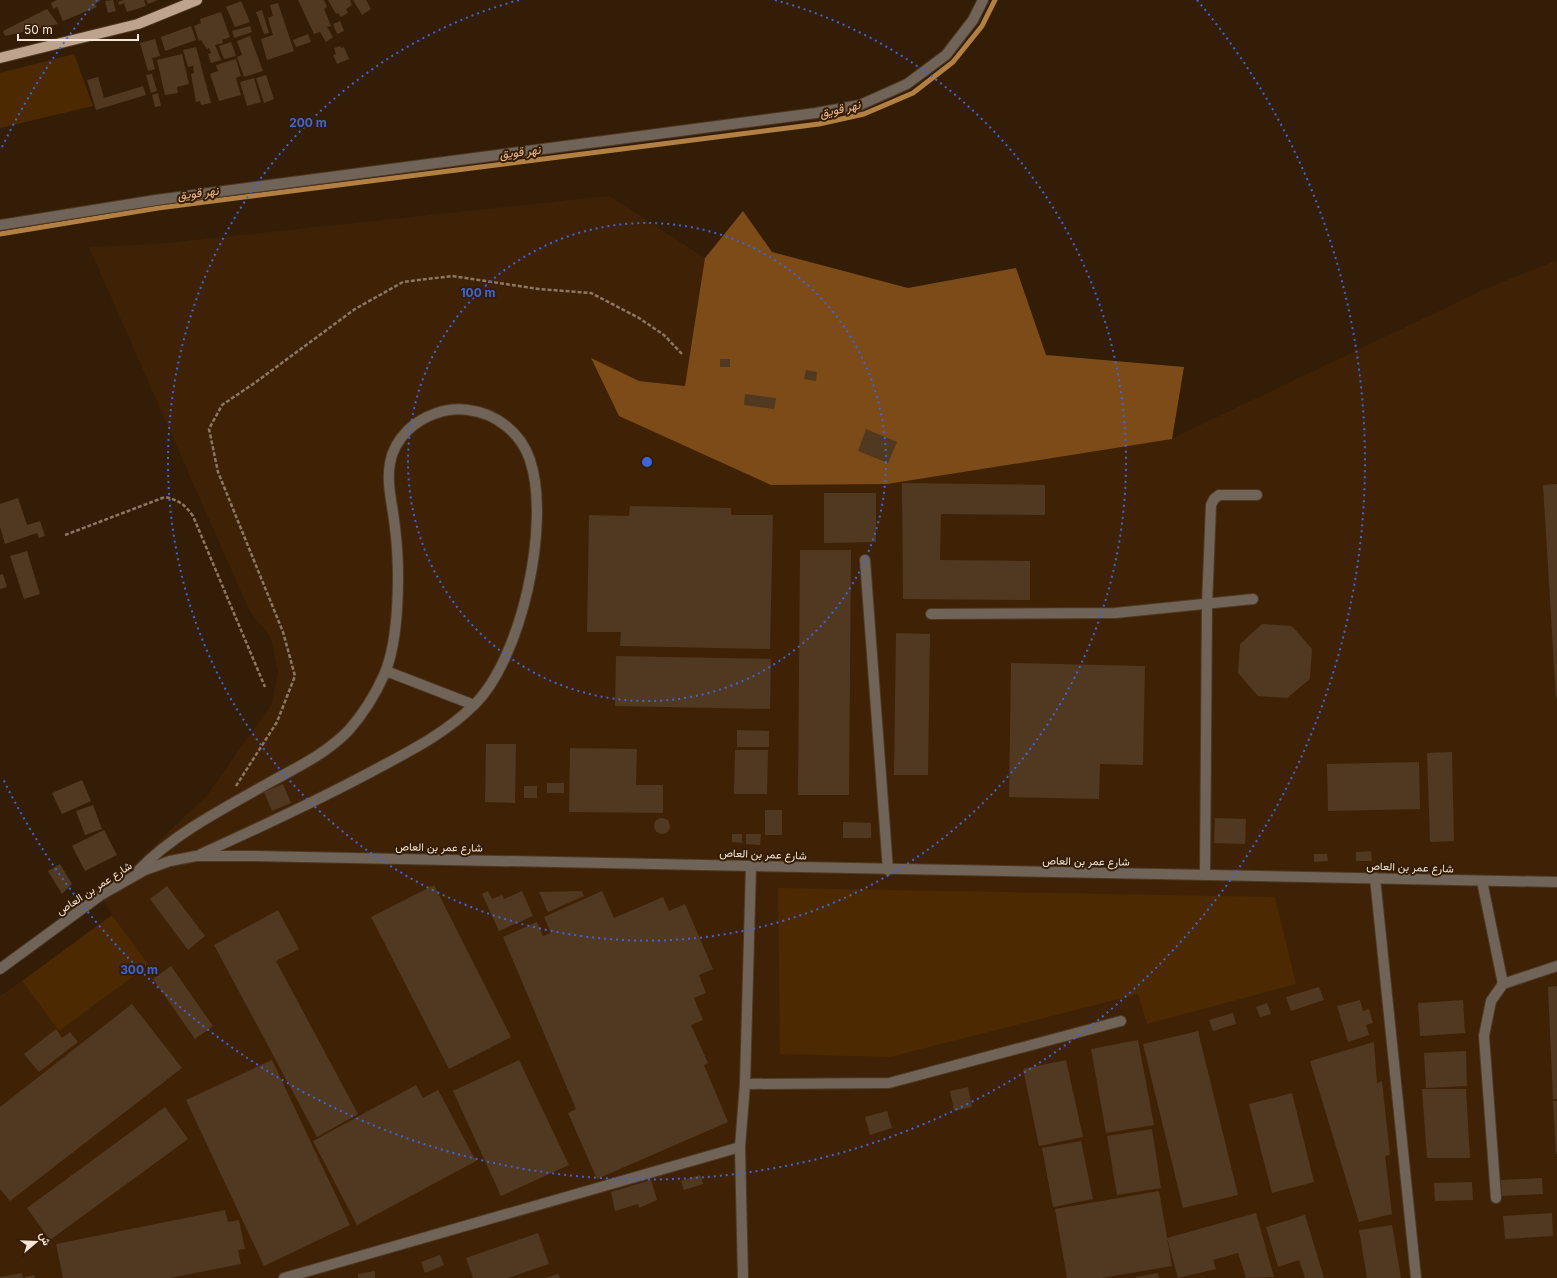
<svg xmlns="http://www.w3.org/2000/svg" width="1557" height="1278" viewBox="0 0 1557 1278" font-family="Inter,Vazirmatn,sans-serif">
<rect width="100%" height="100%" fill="#341d06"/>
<!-- built -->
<path fill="#3f2205" d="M609 196 705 258 686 386 639 381 591 359 619 416 1171 439 1483 290 1557 260V1278H0V996L22 981 59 1031 149 965 112 915 101 895 206 797 272 703 278 672 271 638 249 610 89 247 158 244Z"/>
<!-- green -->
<g fill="#4c2901">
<path d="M74 54 93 106 0 128V73Z"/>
<path d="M778 888 1275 897 1296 984 1147 1024 1138 994 890 1057 780 1054Z"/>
<path d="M112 915 149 965 59 1031 22 981Z"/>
</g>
<!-- forest -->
<path fill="#7d4b17" d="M743 211 772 252 908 288 1016 268 1046 355 1184 367 1172 439 887 484 771 485 619 416 591 358 639 381 685 386 705 258Z"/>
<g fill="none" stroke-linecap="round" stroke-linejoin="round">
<!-- stream -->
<path stroke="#b28043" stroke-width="5" d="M0 234 158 208 819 124 864 114 913 93 953 62 982 26 995 0"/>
</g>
<!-- building -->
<g fill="#513821">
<path d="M57 0H100V1L95 4 97 7 63 21 57 7 53 9 51 3Z"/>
<path d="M113 0 116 11 108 13 105 1Z"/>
<path d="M124 0H144L146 6 127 12 124 3 119 5 118 2Z"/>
<path d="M146 0H158L148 4Z"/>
<path d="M298 0H324L327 7 324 9 331 26 327 27 333 37 326 42 320 32 314 34Z"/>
<path d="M328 0H350L352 5 346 9 348 13 341 17 338 13 336 14Z"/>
<path d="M353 0H366L371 9 362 15Z"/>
<path d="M241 1 250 22 235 27 226 7Z"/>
<path d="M278 3 294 51 267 60 261 39 273 35 268 18 273 16 270 5Z"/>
<path d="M47 9 58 24 5 36 3 31Z"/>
<path d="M262 10 269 33 264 34 256 12Z"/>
<path d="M221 12 230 37 222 40 223 43 215 45 221 60 211 63 208 54 211 53 209 48 207 49 201 40 199 41 194 26 201 23 200 19Z"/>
<path d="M340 21 344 31 337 34 333 24Z"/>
<path d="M191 26 196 40 165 51 161 37Z"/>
<path d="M250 26 252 32 234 38 232 31Z"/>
<path d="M308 34 311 42 296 47 293 40Z"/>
<path d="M250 36 263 71 244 77 237 57 242 55 237 41Z"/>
<path d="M155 39 160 56 152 58 155 69 148 71 140 43Z"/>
<path d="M231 42 236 56 224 59 219 46Z"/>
<path d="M340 46 341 48 344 47 349 59 337 64 333 55 336 54 334 48Z"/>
<path d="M196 47 211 103 201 105 200 101 196 102 191 74 194 73 193 66 188 67 183 50Z"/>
<path d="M182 54 189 84 177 87 178 93 165 95 157 60Z"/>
<path d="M236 59 241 76 236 78 241 95 219 101 210 74 218 71 216 65Z"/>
<path d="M152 74 157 91 151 93 146 75Z"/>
<path d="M266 75 274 99 264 103 256 78Z"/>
<path d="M98 77 104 98 143 86 146 95 96 110 87 80Z"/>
<path d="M254 78 261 102 247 106 240 82Z"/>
<path d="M158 93 161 106 155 107 152 95Z"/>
<rect x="720" y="359" width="10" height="8"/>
<path d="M806 370 817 372 816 381 804 379Z"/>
<path d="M745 394 776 398 774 409 744 405Z"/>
<path d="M866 429 897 442 888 463 858 451Z"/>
<path d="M902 483 1045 485V515L941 514 940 560 1030 561V600L903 599Z"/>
<path d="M1557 484V697L1556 698 1543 485Z"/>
<path d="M824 493H876V542L824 543Z"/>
<path d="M18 498 27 525 40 521 45 536 39 538 37 533 5 544 0 527V504Z"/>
<path d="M630 506 731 508V515H773L770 649 620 646 621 632H587L589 515 629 516Z"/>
<path d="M800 550H851L849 795H798Z"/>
<path d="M27 551 40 594 24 599 10 556Z"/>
<path d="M3 574 7 587 0 589V575Z"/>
<path d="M1262 624 1292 626 1312 649 1310 679 1287 698 1258 696 1238 673 1240 644Z"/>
<path d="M896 633 930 634 928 775H894Z"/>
<path d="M616 656 771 659 770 709 615 706Z"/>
<path d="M1011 663 1145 666 1143 765 1100 764 1099 799 1009 797Z"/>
<path d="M737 730 769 731V747H737Z"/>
<path d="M486 744H516L515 803 485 802Z"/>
<path d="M570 748 637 749 636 785H663V813L569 812Z"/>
<path d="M735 750H768L767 794H734Z"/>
<path d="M1452 752 1454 841 1430 842 1427 753Z"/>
<path d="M1419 762 1420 809 1328 811 1327 764Z"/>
<path d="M82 780 91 801 62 814 52 793Z"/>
<rect x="547" y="783" width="17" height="10"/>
<path d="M283 784 291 803 272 811 264 792Z"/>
<rect x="524" y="786" width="13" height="12"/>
<path d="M93 805 102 829 85 835 76 811Z"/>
<rect x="765" y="810" width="17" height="25"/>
<path d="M1215 818 1246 819 1245 844 1214 843Z"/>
<circle cx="662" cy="826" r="8"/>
<path d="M843 822 871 823V838H843Z"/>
<path d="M104 830 117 855 85 871 72 846Z"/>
<path d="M732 834H742V843L732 842Z"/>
<path d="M746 834H761L760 845 746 844Z"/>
<path d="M1371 851 1372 861H1356V852Z"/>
<path d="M1314 854H1327L1328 861 1314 862Z"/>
<path d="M60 864 72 884 62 894 48 871Z"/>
<path d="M434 885 511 1037 449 1069 371 917Z"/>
<path d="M167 886 205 936 188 950 150 899Z"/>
<path d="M488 891 492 899 502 895 504 899 522 891 533 916 499 931 482 894Z"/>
<path d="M582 891 584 896 548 912 539 892Z"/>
<path d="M602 891 614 918 663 897 669 911 685 904 713 969 699 975 706 993 694 998 703 1020 691 1025 708 1063 704 1065 728 1122 597 1179 568 1113 576 1109 503 937 537 922 543 936 551 933 544 917Z"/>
<path d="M278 910 299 949 276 961 358 1114 317 1137 214 945Z"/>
<path d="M171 966 213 1026 195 1039 153 979Z"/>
<path d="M1557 986V1099H1553L1548 987Z"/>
<path d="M1319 987 1324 1000 1291 1011 1286 997Z"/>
<path d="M1360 1000 1363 1011 1369 1009 1373 1023 1366 1025 1369 1035 1348 1042 1337 1006Z"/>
<path d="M1463 1000 1465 1033 1420 1036 1418 1003Z"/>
<path d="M1267 1003 1271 1014 1260 1017 1256 1007Z"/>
<path d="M132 1004 182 1068 10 1201 0 1189V1107Z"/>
<path d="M1233 1013 1236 1024 1213 1031 1209 1020Z"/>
<path d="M56 1029 62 1038 70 1032 78 1042 39 1072 24 1054Z"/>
<path d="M1198 1031 1238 1195 1183 1208 1143 1044Z"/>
<path d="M1138 1040 1154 1125 1106 1133 1091 1049Z"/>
<path d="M1374 1042 1377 1083 1382 1081 1390 1155 1385 1156 1392 1214 1359 1222 1310 1061Z"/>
<path d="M1466 1051 1467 1086 1426 1088 1424 1053Z"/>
<path d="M272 1060 350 1225 264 1266 186 1100Z"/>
<path d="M519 1060 569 1165 501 1196 453 1091Z"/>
<path d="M1066 1060 1083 1137 1039 1146 1023 1069Z"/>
<path d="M416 1085 423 1098 438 1090 476 1161 357 1225 313 1141Z"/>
<path d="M968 1087 972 1107 954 1111 950 1091Z"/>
<path d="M1422 1089H1466L1470 1158H1427Z"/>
<path d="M1292 1093 1314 1182 1272 1193 1249 1104Z"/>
<path d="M1553 1101H1557V1154H1556Z"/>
<path d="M165 1107 188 1139 50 1240 27 1208Z"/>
<path d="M887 1111 892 1128 870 1135 865 1117Z"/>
<path d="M1152 1129 1161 1188 1117 1195 1107 1136Z"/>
<path d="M1081 1141 1093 1199 1053 1207 1042 1148Z"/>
<path d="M700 1175 703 1184 684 1190 681 1181Z"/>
<path d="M1542 1178 1543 1194 1502 1196 1501 1180Z"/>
<path d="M651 1180 657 1200 639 1208 638 1204 615 1211 611 1192Z"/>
<path d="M1472 1182 1473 1200 1435 1201 1434 1183Z"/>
<path d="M1159 1191 1172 1266 1102 1278H1067L1055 1209Z"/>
<path d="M225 1210 228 1222 239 1220 245 1249 238 1250 241 1264 170 1278H63L56 1244Z"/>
<path d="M1256 1213 1274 1277 1246 1278 1238 1253 1213 1260 1216 1269 1178 1278 1167 1238Z"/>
<path d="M1552 1213 1553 1236 1505 1239 1503 1216Z"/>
<path d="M1305 1215 1324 1278H1305L1299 1260 1278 1267 1266 1227Z"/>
<path d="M1392 1225 1401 1278H1367L1359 1230Z"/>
<path d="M538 1233 549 1264 508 1278H473L466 1258Z"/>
<path d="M440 1255 444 1265 425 1273 421 1262Z"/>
<path d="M375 1271V1278H358V1274Z"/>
<path d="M22 1273 23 1278H0V1277Z"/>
<path d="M1158 1273 1159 1278H1136V1277Z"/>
<path d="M558 1274 560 1278H545Z"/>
<path d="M34 1275 35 1278H25V1277Z"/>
</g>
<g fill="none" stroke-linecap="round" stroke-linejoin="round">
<defs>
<g id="minor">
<path d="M0 225 156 200 816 113 860 105 907 84 946 55 973 20 983 0"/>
<path d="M865 560 888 870"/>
<path d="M931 614 1115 613 1253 599"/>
<path d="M386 671 474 705"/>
<path d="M139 870C174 833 230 805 274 780 300 766 328 752 349 730 363 714 375 695 384 675 400 639 400 567 395 528 393 506 386 484 390 463 392 451 399 439 408 430 424 415 447 407 468 410 496 413 521 433 530 460 551 523 522 658 474 705 448 731 414 749 382 766 323 798 263 826 201 854"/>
<path d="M1205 875 1207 605 1211 505 1214 499 1219 495H1257"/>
<path d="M1375 878 1416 1278"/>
<path d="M1482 881 1503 984"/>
<path d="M0 969 101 895 145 870 170 861 196 856H252L1557 882"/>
<path d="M745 1084 889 1083 1121 1021"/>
<path d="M1496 1198 1484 1036 1491 1001 1503 984 1557 966"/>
<path d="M284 1278 740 1147"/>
<path d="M743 1278 740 1147 745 1084 751 866"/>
</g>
<path id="major" d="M0 58 138 24 197 0"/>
</defs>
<!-- minor casing -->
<use href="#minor" stroke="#4f3923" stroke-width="12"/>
<!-- major casing -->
<use href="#major" stroke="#4f3923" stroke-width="12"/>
<!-- path -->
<g stroke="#8b7764" stroke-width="2.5" stroke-dasharray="4 2" stroke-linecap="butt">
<path d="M65 535 165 497C179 500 185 505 193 516L265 687"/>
<path d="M236 786 277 722 295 676 283 632 218 472 209 429 222 405 256 382 355 309 403 282 452 276 539 289 591 293 639 318 664 335 682 354"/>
</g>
<!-- minor -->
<use href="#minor" stroke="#706459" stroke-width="10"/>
<!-- major -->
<use href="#major" stroke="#bea48f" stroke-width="10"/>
</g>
<!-- distance rings -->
<g fill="none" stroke="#3d65d8" stroke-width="2" stroke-dasharray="2 4">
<circle cx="647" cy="462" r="239"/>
<path d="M775 0A479 479 0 1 1 519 0"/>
<path d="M2 147A718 718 0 0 1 97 0M1197 0A718 718 0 1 1 2 777"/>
</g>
<g text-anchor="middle" stroke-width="4" stroke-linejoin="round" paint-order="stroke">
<!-- street labels -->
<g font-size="11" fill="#f5e5d8" stroke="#341d06">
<text transform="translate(439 847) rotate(1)" y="4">شارع عمر بن العاص</text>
<text transform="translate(763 854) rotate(2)" y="4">شارع عمر بن العاص</text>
<text transform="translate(1086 861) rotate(1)" y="4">شارع عمر بن العاص</text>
<text transform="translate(1410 867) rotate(2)" y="4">شارع عمر بن العاص</text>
<text transform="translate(94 888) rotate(-33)" y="4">شارع عمر بن العاص</text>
</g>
<!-- water labels -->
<g font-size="12" font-style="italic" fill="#f7c091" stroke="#341d06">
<text transform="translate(840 109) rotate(-13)" y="4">نهر قويق</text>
<text transform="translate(520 152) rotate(-7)" y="4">نهر قويق</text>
<text transform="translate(198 193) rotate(-7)" y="4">نهر قويق</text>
</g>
</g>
<circle cx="647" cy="462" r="6" fill="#3d65d8" stroke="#341d06" stroke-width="2"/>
<g font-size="12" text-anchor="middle" font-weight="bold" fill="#3d65d8" stroke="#341d06" stroke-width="4" stroke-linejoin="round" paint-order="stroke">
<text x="308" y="127">200 m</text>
<text x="478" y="297">100 m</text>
<text x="139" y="974">300 m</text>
</g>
<!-- north arrow -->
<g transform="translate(36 1242) rotate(71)" stroke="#341d06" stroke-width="3" paint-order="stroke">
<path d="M0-3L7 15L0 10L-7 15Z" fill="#f5e5d8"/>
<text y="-6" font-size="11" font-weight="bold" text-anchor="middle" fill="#f5e5d8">ش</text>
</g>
<!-- scale -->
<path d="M18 34v6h120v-6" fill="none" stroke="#f5e5d8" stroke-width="2"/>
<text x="24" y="34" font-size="12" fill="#f5e5d8" stroke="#341d06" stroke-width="3" paint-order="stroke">50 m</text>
</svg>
